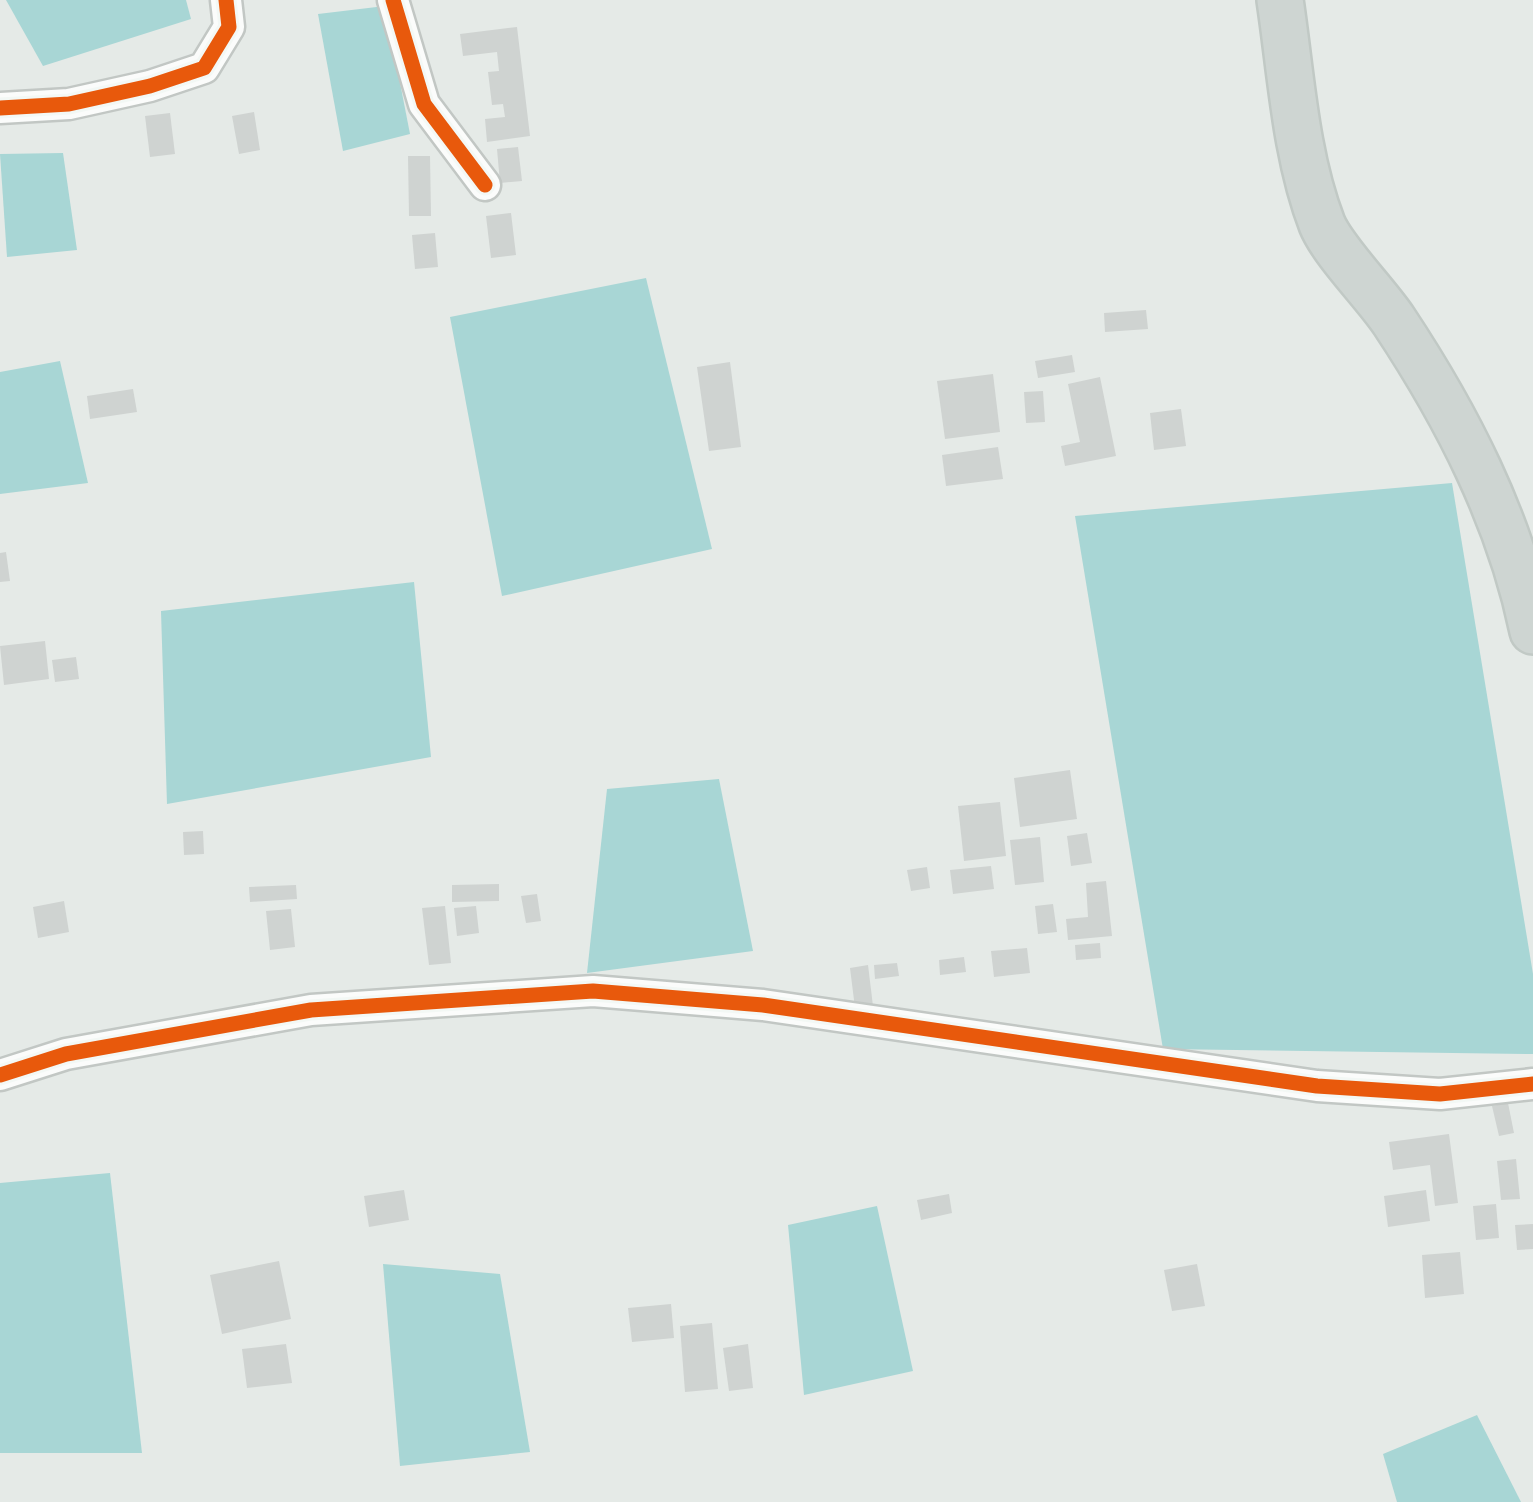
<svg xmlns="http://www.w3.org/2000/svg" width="1533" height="1502" viewBox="0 0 1533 1502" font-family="Manrope,sans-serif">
<rect width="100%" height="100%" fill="#e5eae7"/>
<!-- water -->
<g fill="#a8d6d5">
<path d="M6 0H186L191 19 43 66Z"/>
<path d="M385 6 410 134 343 151 318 14Z"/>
<path d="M63 153 77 250 7 257 0 154Z"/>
<path d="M646 278 712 549 502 596 450 317Z"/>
<path d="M60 361 88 483 0 494V372Z"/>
<path d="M1452 483 1533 974V1054L1163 1049 1075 516Z"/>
<path d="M414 582 431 757 167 804 161 611Z"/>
<path d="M719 779 753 951 587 973 607 789Z"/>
<path d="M110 1173 142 1453H0V1183Z"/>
<path d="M877 1206 913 1371 804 1395 788 1225Z"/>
<path d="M383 1264 500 1274 530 1452 400 1466Z"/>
<path d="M1477 1415 1521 1502H1397L1383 1454Z"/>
</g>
<!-- building -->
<g fill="#cfd3d1">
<path d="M517 27 530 136 487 142 485 119 505 117 503 104 492 105 488 72 499 71 497 52 463 56 460 34Z"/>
<path d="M254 112 260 150 239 154 232 116Z"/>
<path d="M170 113 175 154 150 157 145 116Z"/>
<path d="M518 147 522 181 500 183 497 149Z"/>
<path d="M408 156H430L431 216H409Z"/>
<path d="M511 213 516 255 491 258 486 216Z"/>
<path d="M435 233 438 267 415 269 412 235Z"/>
<path d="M1146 310 1148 329 1105 332 1104 313Z"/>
<path d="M1072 355 1075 372 1038 378 1035 361Z"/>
<path d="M730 362 741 447 709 451 697 367Z"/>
<path d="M993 374 1000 432 945 439 937 381Z"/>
<path d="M1100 377 1116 456 1065 466 1061 446 1080 442 1068 384Z"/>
<path d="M133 389 137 412 90 419 87 396Z"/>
<path d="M1043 391 1045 422 1026 423 1024 392Z"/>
<path d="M1181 409 1186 446 1154 450 1150 413Z"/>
<path d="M998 447 1003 479 946 486 942 455Z"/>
<path d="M6 552 10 581 0 582V553Z"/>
<path d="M45 641 49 679 4 685 0 646Z"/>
<path d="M76 657 79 679 55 682 52 660Z"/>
<path d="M1070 770 1077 819 1020 827 1014 778Z"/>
<path d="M1000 802 1006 856 964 861 958 806Z"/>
<path d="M203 831 204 854 184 855 183 832Z"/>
<path d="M1087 833 1092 863 1071 866 1067 836Z"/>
<path d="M1040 837 1044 882 1015 885 1010 840Z"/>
<path d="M991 866 994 889 953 894 950 870Z"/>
<path d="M927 867 930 888 911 891 907 870Z"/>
<path d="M1106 881 1112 936 1068 940 1066 919 1088 917 1086 883Z"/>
<path d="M499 884V901L452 902V885Z"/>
<path d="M296 885 297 899 250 902 249 887Z"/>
<path d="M537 894 541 921 526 923 521 896Z"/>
<path d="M64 901 69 932 38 938 33 907Z"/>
<path d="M1053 904 1057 932 1038 934 1035 906Z"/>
<path d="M445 906 451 963 429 965 422 908Z"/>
<path d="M476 906 479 933 457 936 454 908Z"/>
<path d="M291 909 295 947 270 950 266 911Z"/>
<path d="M1100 943 1101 958 1076 960 1075 945Z"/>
<path d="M1027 948 1030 973 994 977 991 951Z"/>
<path d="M964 957 966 972 940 975 939 960Z"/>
<path d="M897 963 899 976 875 979 874 965Z"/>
<path d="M868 965 873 1006 855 1008 850 968Z"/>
<path d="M1508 1103 1514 1133 1499 1136 1492 1106Z"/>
<path d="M1449 1134 1458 1203 1435 1206 1430 1165 1393 1170 1389 1142Z"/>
<path d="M1516 1159 1520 1199 1501 1200 1497 1161Z"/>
<path d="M404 1190 409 1220 369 1227 364 1196Z"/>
<path d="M1426 1190 1430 1221 1388 1227 1384 1196Z"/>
<path d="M949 1194 952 1213 921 1220 917 1200Z"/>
<path d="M1496 1204 1499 1238 1476 1240 1473 1206Z"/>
<path d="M1533 1224V1249L1517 1250 1515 1225Z"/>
<path d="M1460 1252 1464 1294 1425 1298 1422 1255Z"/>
<path d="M279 1261 291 1319 222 1334 210 1275Z"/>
<path d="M1197 1264 1205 1306 1172 1311 1164 1270Z"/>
<path d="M671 1304 674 1338 632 1342 628 1308Z"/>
<path d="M712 1323 718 1389 685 1392 680 1326Z"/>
<path d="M286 1344 292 1383 247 1388 242 1349Z"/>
<path d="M748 1344 753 1388 729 1391 723 1348Z"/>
</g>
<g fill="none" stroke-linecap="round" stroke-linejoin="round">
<defs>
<g id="street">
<path d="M393 0 424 104 485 185"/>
<path d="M0 108 69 104 150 86 204 68 229 27 226 0"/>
<path d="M0 1075 66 1054 311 1010 593 991 763 1005 1317 1086 1440 1094 1533 1084"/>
</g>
<path id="primary" d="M1280 0C1291 73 1295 154 1322 224 1333 251 1376 294 1394 321 1457 416 1510 519 1533 631"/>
</defs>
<!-- street casing -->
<use href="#street" stroke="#c2c7c4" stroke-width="35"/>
<!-- primary casing -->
<use href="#primary" stroke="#c1c9c5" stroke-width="50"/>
<!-- street -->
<use href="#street" stroke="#fbfcfb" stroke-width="30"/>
<!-- primary -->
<use href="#primary" stroke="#ced5d2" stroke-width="45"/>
<defs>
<g id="cycleway">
<path d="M393 0 424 104 485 185"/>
<path d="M0 108 69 104 150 86 204 68 229 27 226 0"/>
<path d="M0 1075 66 1054 311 1010 593 991 763 1005 1317 1086 1440 1094 1533 1084"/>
</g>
</defs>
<!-- cycleway casing -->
<use href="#cycleway" stroke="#f3f8f5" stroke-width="21"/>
<!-- cycleway -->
<use href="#cycleway" stroke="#e8590c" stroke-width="15"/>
</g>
</svg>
